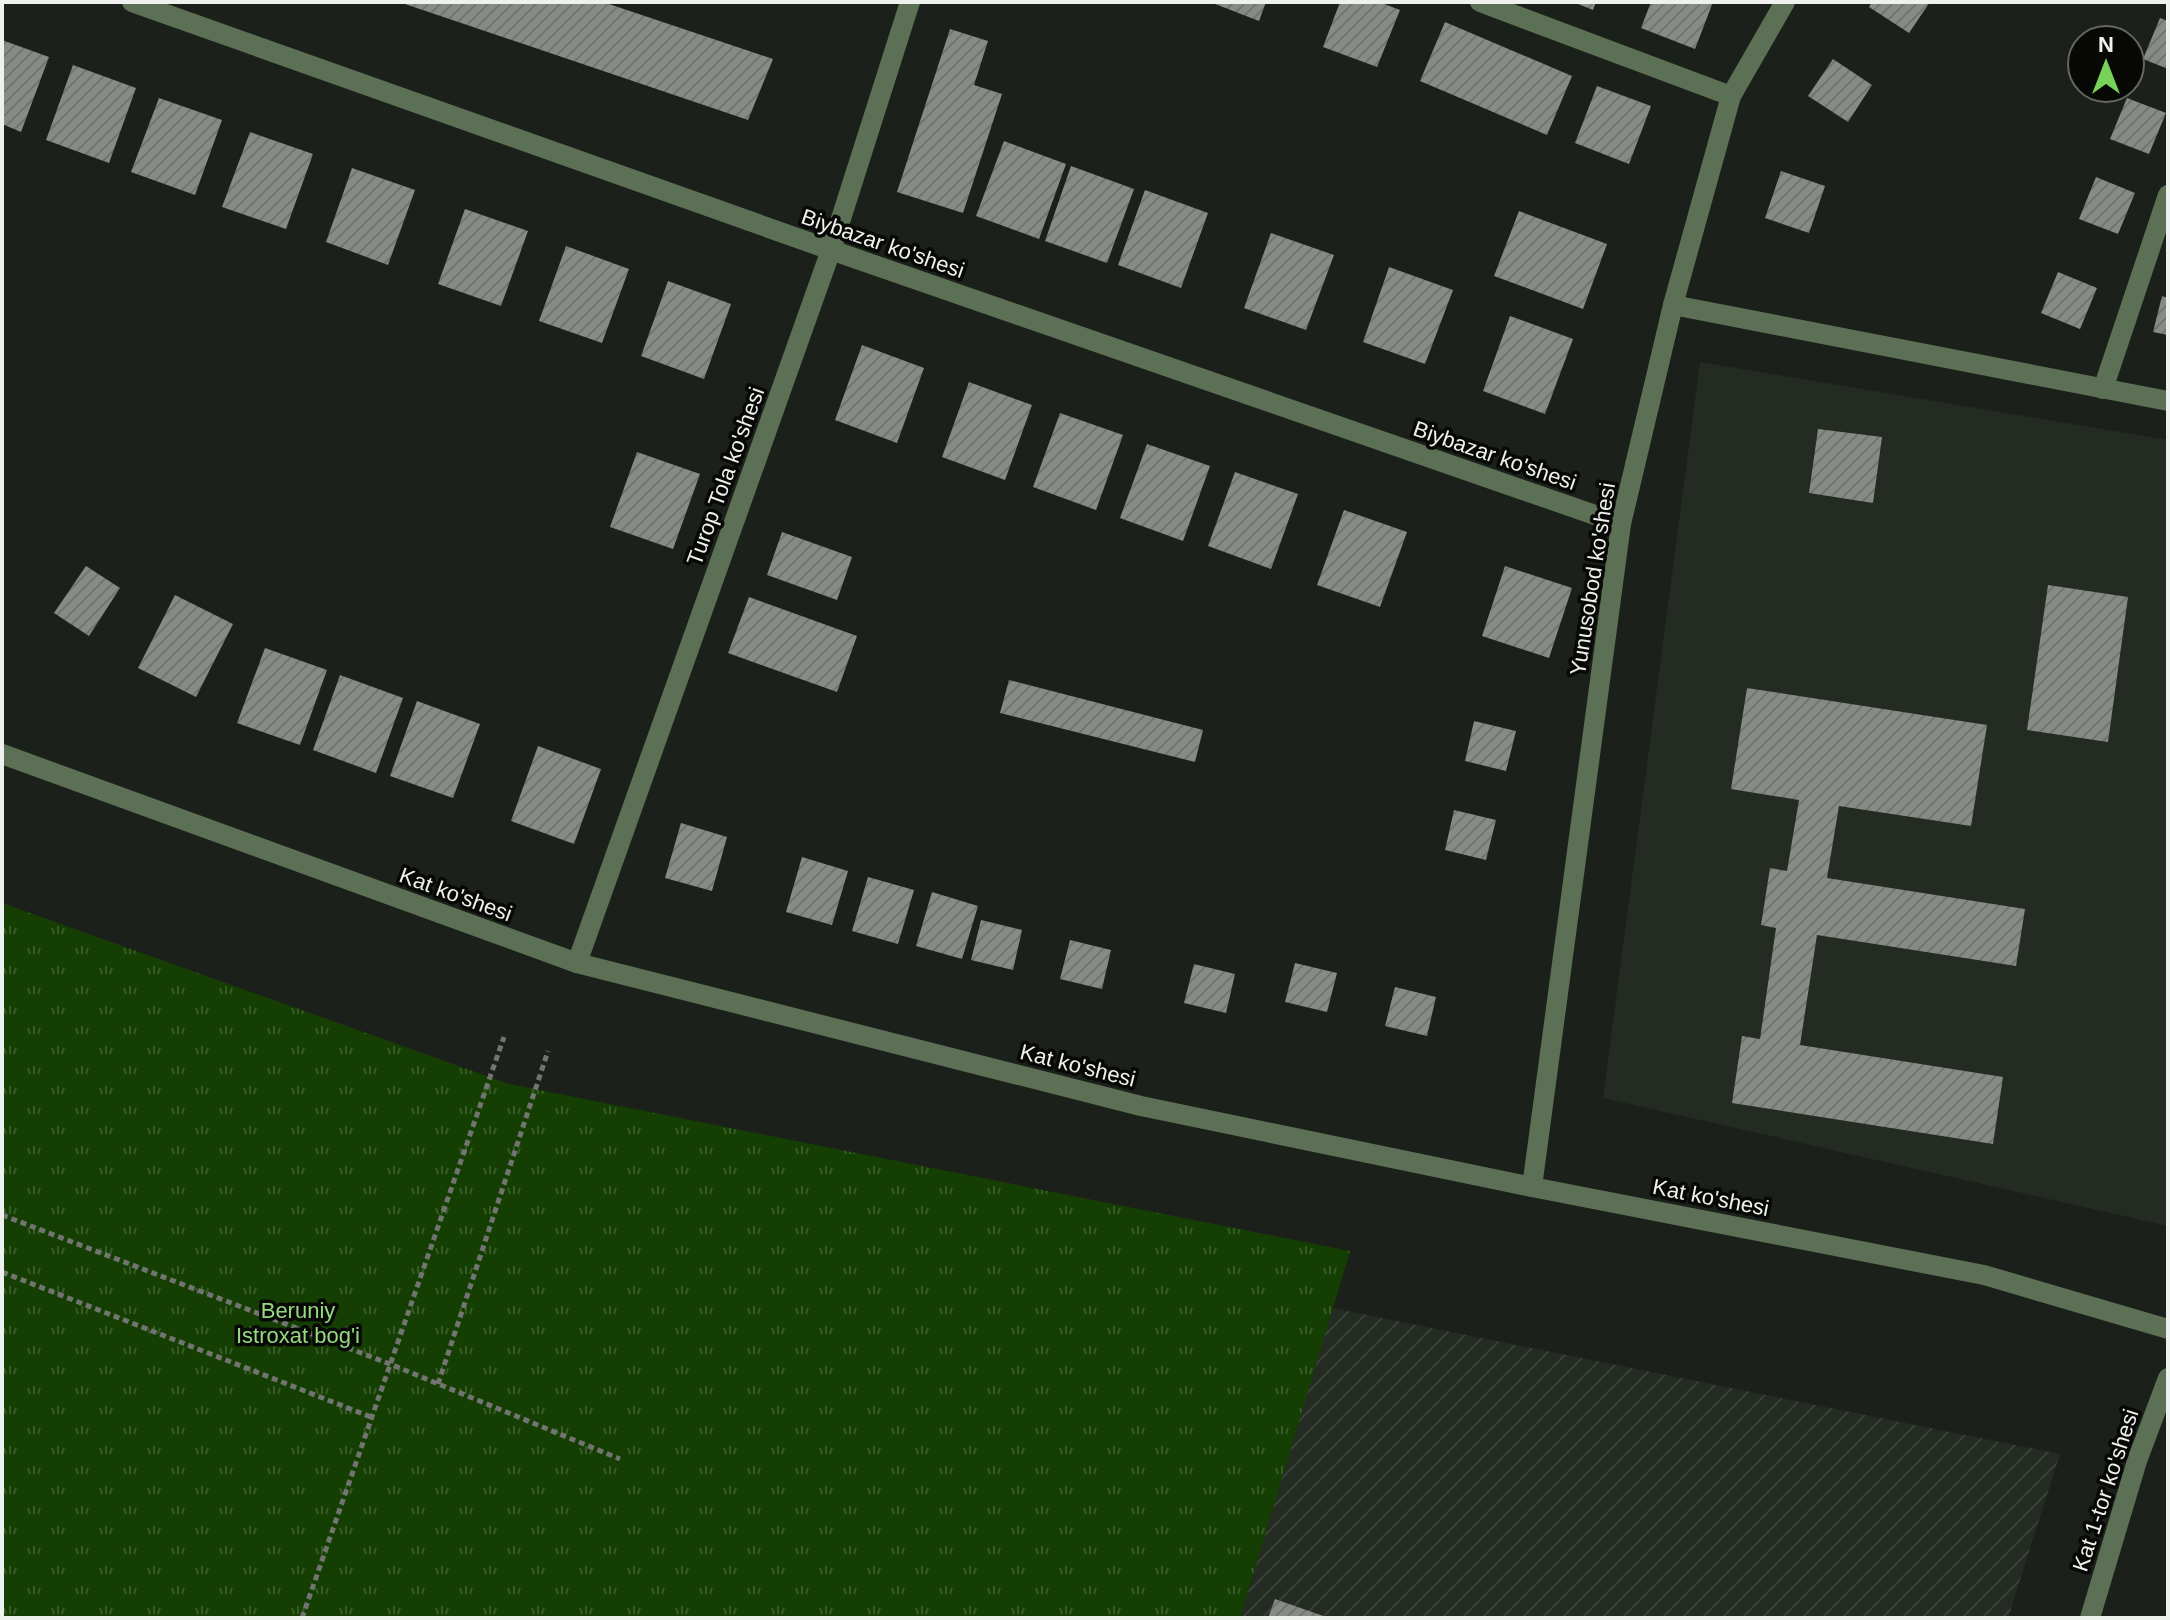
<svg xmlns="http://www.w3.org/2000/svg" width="2170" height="1620" viewBox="0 0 2170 1620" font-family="Arial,sans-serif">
<defs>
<pattern id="industrial-furrows" width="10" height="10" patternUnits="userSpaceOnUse" patternTransform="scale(2)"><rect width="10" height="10" fill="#242b22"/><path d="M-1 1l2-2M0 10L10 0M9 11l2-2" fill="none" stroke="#394038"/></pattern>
<pattern id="park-tufts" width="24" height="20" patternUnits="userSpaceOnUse" patternTransform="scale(2)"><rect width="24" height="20" fill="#153f02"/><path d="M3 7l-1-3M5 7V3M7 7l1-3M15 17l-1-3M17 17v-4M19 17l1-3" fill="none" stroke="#375b27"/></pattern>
<pattern id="building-hatch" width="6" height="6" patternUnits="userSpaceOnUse" patternTransform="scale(2)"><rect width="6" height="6" fill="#878b85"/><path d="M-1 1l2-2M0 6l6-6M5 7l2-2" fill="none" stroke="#71746f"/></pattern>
</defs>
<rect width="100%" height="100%" fill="#1c201b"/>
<!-- built -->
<path fill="#242b22" d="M1700 362 2168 440V1226L1603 1098Z"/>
<!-- industrial -->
<path fill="url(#industrial-furrows)" d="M1332 1308 2060 1454 2008 1618H1240Z"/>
<!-- park -->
<path fill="url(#park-tufts)" d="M2 903 509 1084 1350 1251 1240 1618H2Z"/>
<!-- building -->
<g fill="url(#building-hatch)">
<path d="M399 2H603L773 59 748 120Z"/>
<path d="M1210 2H1266L1259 21Z"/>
<path d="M1340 2H1379L1400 10 1377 67 1323 47Z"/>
<path d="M1573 2H1596L1593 10Z"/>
<path d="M1651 2H1713L1695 49 1641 28Z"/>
<path d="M1872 2H1930L1909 33 1869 7Z"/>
<path d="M2160 18 2168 21V69L2143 59Z"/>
<path d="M1445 22 1572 76 1547 135 1420 81Z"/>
<path d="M950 29 988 41 974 85 1002 94 963 213 897 192Z"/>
<path d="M2 40 49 57 21 132 2 124Z"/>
<path d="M1833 59 1872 85 1848 122 1808 96Z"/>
<path d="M73 65 136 88 109 163 46 140Z"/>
<path d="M1597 86 1651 106 1629 164 1575 143Z"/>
<path d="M159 98 222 120 195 195 131 172Z"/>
<path d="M2127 98 2166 113 2149 154 2110 139Z"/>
<path d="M250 132 313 154 286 229 222 207Z"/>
<path d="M1004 141 1066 164 1039 239 976 216Z"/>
<path d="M1071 166 1134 189 1107 263 1045 241Z"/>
<path d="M352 168 415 190 388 265 326 242Z"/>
<path d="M1781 171 1825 186 1809 233 1765 218Z"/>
<path d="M2096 177 2135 193 2118 234 2079 219Z"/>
<path d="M1145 190 1208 213 1181 288 1118 265Z"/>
<path d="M465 209 528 231 501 306 438 284Z"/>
<path d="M1519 211 1607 244 1583 309 1494 276Z"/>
<path d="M1271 233 1334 255 1306 330 1244 308Z"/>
<path d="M566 246 629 269 602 343 539 321Z"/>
<path d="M1389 267 1453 290 1425 364 1363 342Z"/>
<path d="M2058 272 2097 288 2080 329 2041 313Z"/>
<path d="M668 281 731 304 704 379 641 356Z"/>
<path d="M2162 296 2168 298V335L2153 332Z"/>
<path d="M1510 316 1573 339 1545 414 1483 391Z"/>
<path d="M862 345 924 368 897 443 835 420Z"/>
<path d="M969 382 1032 405 1005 480 942 457Z"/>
<path d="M1060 413 1123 435 1096 510 1033 487Z"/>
<path d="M1818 429 1882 437 1873 503 1809 493Z"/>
<path d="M1147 444 1210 466 1183 541 1120 518Z"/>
<path d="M637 452 700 474 673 549 610 527Z"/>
<path d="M1235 472 1298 494 1271 569 1208 546Z"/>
<path d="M1344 510 1407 532 1380 607 1317 585Z"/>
<path d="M782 532 852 557 837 600 767 575Z"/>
<path d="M86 566 120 588 89 636 54 613Z"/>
<path d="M1505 566 1572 588 1549 658 1482 636Z"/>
<path d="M2048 585 2128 597 2108 742 2027 730Z"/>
<path d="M175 595 233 624 196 697 138 668Z"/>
<path d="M749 597 857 636 837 692 728 653Z"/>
<path d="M265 648 327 670 300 745 237 723Z"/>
<path d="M340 675 403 698 376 773 313 750Z"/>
<path d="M1009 680 1203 730 1195 762 1000 713Z"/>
<path d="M1747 688 1987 725 1971 826 1839 806 1827 878 2025 909 2016 966 1817 935 1800 1045 2003 1077 1993 1144 1732 1103 1742 1036 1760 1039 1776 928 1761 925 1770 868 1787 871 1799 800 1731 789Z"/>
<path d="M417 701 480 724 453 798 390 776Z"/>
<path d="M1474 721 1516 731 1506 771 1465 761Z"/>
<path d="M538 746 601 769 574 844 511 821Z"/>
<path d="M1454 810 1496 820 1486 860 1445 850Z"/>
<path d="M681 823 727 837 712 891 665 878Z"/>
<path d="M802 857 848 871 832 925 786 912Z"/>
<path d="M868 877 914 890 898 944 852 931Z"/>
<path d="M932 892 978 906 962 959 916 946Z"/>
<path d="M981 920 1022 930 1013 970 971 960Z"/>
<path d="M1070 940 1111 950 1102 989 1060 979Z"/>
<path d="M1295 963 1337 973 1327 1012 1285 1002Z"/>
<path d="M1194 964 1235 974 1226 1013 1184 1003Z"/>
<path d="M1395 987 1436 997 1427 1036 1385 1026Z"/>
<path d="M1275 1599 1329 1618H1268Z"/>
</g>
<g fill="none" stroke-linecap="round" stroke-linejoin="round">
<!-- path -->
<g stroke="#717470" stroke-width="5" stroke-dasharray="6 4" stroke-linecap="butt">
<path d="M2 1215 390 1364 620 1459"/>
<path d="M2 1272 371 1417"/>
<path d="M438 1384 548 1051"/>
<path d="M302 1618 504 1037"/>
</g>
<!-- minor -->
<g stroke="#5c7055" stroke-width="20">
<path d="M132 2 831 250 1621 524"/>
<path d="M1480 2 1731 96"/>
<path d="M1673 305 2168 401"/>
<path d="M2103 389 2168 195"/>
<path d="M2 754 577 963 1141 1106 1532 1187 1984 1275 2168 1329"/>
<path d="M577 963 831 250 910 2"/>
<path d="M1532 1187 1621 524 1673 305 1731 96 1785 2"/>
<path d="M2090 1618 2137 1461 2168 1378"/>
</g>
</g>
<g text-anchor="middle" stroke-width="7" stroke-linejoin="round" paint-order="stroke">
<!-- street labels -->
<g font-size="22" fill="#eef1ed" stroke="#080907">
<text transform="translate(883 243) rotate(19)" y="8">Biybazar ko'shesi</text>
<text transform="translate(1495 455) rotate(19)" y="8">Biybazar ko'shesi</text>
<text transform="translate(725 476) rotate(-70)" y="8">Turop Tola ko'shesi</text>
<text transform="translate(1592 579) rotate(-81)" y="8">Yunusobod ko'shesi</text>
<text transform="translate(456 894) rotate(20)" y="8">Kat ko'shesi</text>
<text transform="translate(1078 1065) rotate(14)" y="8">Kat ko'shesi</text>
<text transform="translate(1711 1197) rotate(11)" y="8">Kat ko'shesi</text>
<text transform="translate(2105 1490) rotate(-72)" y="8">Kat 1-tor ko'shesi</text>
</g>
<!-- park labels -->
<g font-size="22" fill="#96d981" stroke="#080907">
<text x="298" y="1318">Beruniy<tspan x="298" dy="25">Istroxat bog'i</tspan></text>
</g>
</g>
<!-- border -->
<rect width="2170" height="1620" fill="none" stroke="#eef1ed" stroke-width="8"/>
<!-- north arrow -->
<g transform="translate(2106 64)"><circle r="38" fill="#080907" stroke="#646663" stroke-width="2"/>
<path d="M0-6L14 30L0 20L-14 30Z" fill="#78d158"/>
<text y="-12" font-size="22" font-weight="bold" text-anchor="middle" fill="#eef1ed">N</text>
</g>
</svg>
